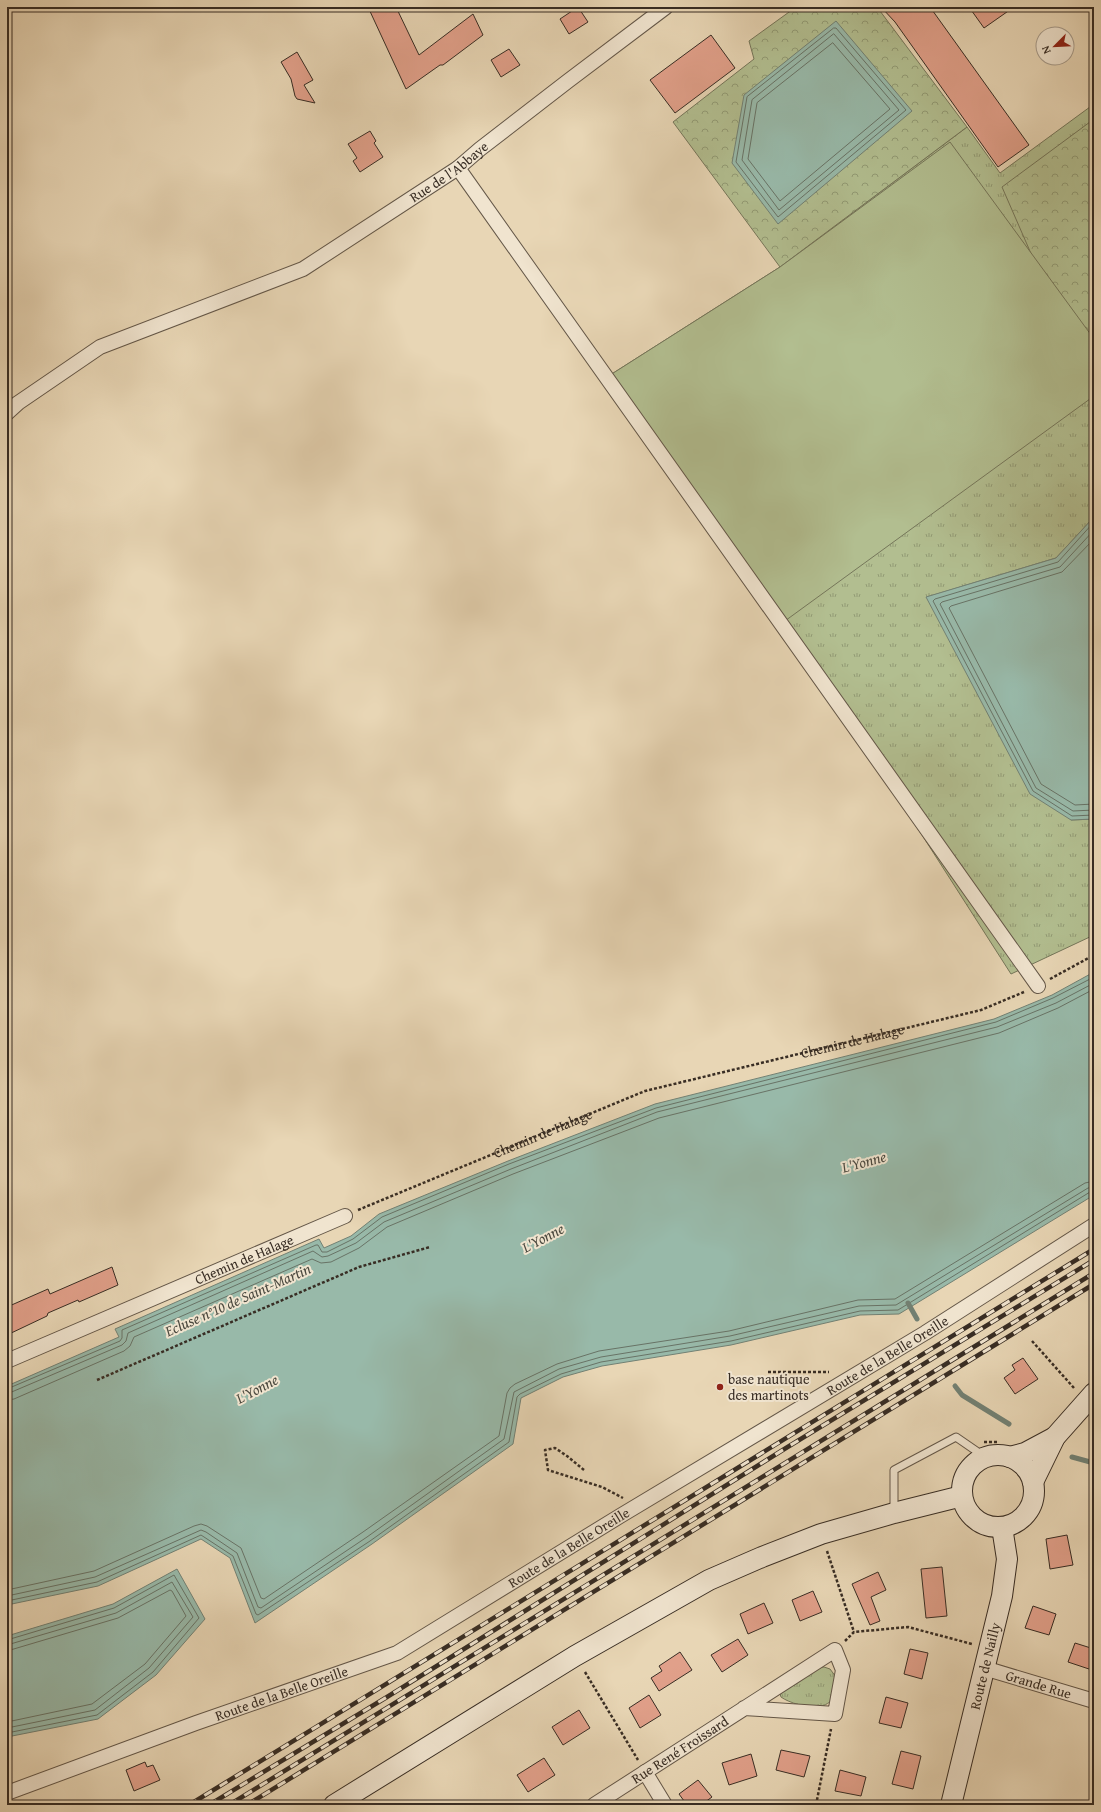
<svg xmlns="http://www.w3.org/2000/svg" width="1101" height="1812" viewBox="0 0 1101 1812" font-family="'Gentium Book Plus',serif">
<defs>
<pattern id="grass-tufts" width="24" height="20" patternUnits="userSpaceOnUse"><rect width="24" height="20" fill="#b2be90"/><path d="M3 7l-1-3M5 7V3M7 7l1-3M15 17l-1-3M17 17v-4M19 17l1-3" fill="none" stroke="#929b75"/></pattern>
<pattern id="forest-crowns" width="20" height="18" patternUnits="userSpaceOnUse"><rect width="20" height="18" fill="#b2be90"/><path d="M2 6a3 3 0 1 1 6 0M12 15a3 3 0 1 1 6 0" fill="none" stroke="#929b75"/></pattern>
</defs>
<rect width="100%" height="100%" fill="#e8d6b5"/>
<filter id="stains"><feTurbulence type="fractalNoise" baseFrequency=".005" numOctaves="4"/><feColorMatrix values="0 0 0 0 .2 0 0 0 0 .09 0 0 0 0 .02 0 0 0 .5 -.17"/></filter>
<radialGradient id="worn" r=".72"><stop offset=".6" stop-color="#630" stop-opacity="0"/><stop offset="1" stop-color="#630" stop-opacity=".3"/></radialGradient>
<!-- grass -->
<g fill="url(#grass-tufts)" stroke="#75765a">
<path d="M1094 104V517L1056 558 927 597 1071 820 1094 819V935L1011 974 922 835 607 377 780 267 967 127 1000 173Z"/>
<path d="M824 1667 830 1669 836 1677 833 1700C828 1703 823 1707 818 1707 808 1708 789 1703 781 1697L780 1694 816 1668Z"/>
</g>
<!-- forest -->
<g fill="url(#forest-crowns)" stroke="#75765a">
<path d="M796 7H877L967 127 780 267 673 122 754 59 749 41Z"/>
<path d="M1094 119V383L1080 366 1002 187Z"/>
</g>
<!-- pitch -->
<path fill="#b2be90" stroke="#75765a" d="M950 142 1094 339V396L778 626 607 377 780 267Z"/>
<!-- water -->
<g fill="#98b9a9" stroke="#728174">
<path d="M836 21 912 111 778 224 732 163 744 95Z"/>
<path d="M1094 517V819L1071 820 1030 794 926 597 1056 558Z"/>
<path d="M1094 972V1195L899 1314 860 1315 731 1345 602 1366 563 1377 521 1398 513 1444 372 1544 255 1623 230 1558 201 1539 98 1586 7 1605V1386L119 1337 115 1329 319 1239 324 1248 351 1236 379 1214 508 1161 655 1104 994 1019 1052 995Z"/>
<path d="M177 1569 205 1619 156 1675 98 1719 7 1737V1636L113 1604Z"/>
</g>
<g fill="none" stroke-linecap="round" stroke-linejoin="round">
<!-- shore -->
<g stroke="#687366" stroke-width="1">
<path d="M834 28H836L906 110 778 217 736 162 747 97Z"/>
<path d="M834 34 899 110 779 210 742 160 752 100Z"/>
<path d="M833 43 890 109 780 201 748 159 757 103Z"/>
<path d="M1094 522 1058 562 935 599 933 601 1033 791 1072 816 1094 815"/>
<path d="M1094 530 1060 567 942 602 940 604 1036 788 1073 811 1094 810"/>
<path d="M1094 539 1062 572 951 606 949 608 1041 784 1075 805 1094 804"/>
<path d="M7 1389 120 1341 122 1338V1330L316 1245H318L322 1252H327L353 1239 382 1217 509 1164 656 1108 996 1022 1053 998 1094 977"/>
<path d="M7 1394 122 1345 126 1341 128 1333 313 1251 322 1257 328 1256 356 1243 384 1222 511 1169 657 1112 997 1027 1056 1003 1094 983"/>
<path d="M7 1400 14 1399 124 1351 130 1346 134 1337 312 1259 321 1263 331 1262 359 1248 387 1227 513 1174 659 1118 999 1033 1058 1008 1094 989"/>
<path d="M7 1590 94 1571 194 1526 201 1524 207 1526 241 1548 261 1598 264 1599 363 1532 499 1436 507 1393 510 1388 515 1384 557 1364 599 1351 729 1331 858 1300 895 1299 1085 1183 1094 1181"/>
<path d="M7 1596 95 1577 201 1530 206 1532 237 1553 258 1607 261 1608 367 1537 504 1439 514 1392 559 1369 601 1357 730 1336 859 1306 896 1305 1088 1188 1094 1187"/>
<path d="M7 1601 97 1582 201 1535 233 1556 256 1614 258 1615 370 1541 509 1442 517 1397 520 1394 561 1374 601 1362 731 1341 860 1311 898 1310 1090 1192H1094"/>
<path d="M7 1640 114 1608 174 1575 199 1618 153 1672 97 1715 7 1733"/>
<path d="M7 1645 116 1613 172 1582 193 1617 149 1668 95 1710 7 1728"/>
<path d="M7 1651 118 1618 170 1590 172 1591 186 1616 145 1664 92 1704 7 1722"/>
</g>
<!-- stream -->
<g stroke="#728174" stroke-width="5">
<path d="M908 1303 917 1319"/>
<path d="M955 1386 962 1395 1009 1424"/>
<path d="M1072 1457 1094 1463"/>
</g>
</g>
<!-- building -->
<g fill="#e1a08a" stroke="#382d24">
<path d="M368 7H396L419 55 473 14 483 35 443 65H440L406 89Z"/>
<path d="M578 7 588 22 569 34 560 19Z"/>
<path d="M881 7H930L1029 145 998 167 895 22Z"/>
<path d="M969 7H1014L984 28Z"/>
<path d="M711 35 735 68 675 113 650 80Z"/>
<path d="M509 49 520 65 501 77 491 60Z"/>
<path d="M297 52 313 80 304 85 315 103 297 99 295 96 291 79 281 62Z"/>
<path d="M370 131 376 141 374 143 383 157 360 172 353 161 357 158 348 144Z"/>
<path d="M112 1267 118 1285 79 1302 78 1300 48 1313 47 1316 7 1335V1307L48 1289 50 1294Z"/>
<path d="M1023 1358 1038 1379 1015 1394 1004 1378 1015 1370 1012 1365Z"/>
<path d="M1067 1535 1073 1565 1050 1569 1046 1539Z"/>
<path d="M942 1567 947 1616 926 1618 921 1569Z"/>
<path d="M878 1572 886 1590 871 1597 880 1621 870 1625 852 1584Z"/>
<path d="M813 1591 822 1612 800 1621 792 1600Z"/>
<path d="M764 1603 773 1623 748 1634 740 1614Z"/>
<path d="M1033 1606 1056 1614 1049 1635 1025 1628Z"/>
<path d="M738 1639 748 1655 722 1672 711 1655Z"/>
<path d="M1075 1643 1094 1649V1663L1092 1670 1068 1662Z"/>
<path d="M910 1649 928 1653 922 1679 904 1674Z"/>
<path d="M680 1652 692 1670 659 1691 651 1678 662 1671 659 1666Z"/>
<path d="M649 1695 661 1715 640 1728 629 1708Z"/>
<path d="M886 1697 908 1703 901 1728 879 1723Z"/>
<path d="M579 1710 590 1728 563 1745 552 1727Z"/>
<path d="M781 1750 810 1756 804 1777 776 1770Z"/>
<path d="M901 1751 921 1756 913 1789 892 1784Z"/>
<path d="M751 1754 757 1776 729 1785 722 1763Z"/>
<path d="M544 1758 555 1775 528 1792 517 1775Z"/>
<path d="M145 1762 147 1767 153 1765 160 1780 134 1791 126 1770Z"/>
<path d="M840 1770 866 1777 861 1796 835 1791Z"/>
<path d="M698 1780 712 1797 701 1805H687L679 1794Z"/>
</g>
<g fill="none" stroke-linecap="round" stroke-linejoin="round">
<defs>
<path id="service" d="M894 1512V1470L956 1437 985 1457"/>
<g id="minor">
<path d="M458 168 1038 986"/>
<path id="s2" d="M7 413 18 403 100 347 303 269 458 168 480 149 568 81 666 7"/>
<path id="s3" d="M7 1361 345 1216"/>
<path id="s4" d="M984 1668 1094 1701"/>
<path d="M645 1772 665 1805"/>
<path id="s5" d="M7 1793 196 1723 397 1653 620 1516 925 1333 1094 1225"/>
<path id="s6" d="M594 1805 835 1650 843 1670 835 1714 744 1708"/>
</g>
<g id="secondary">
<circle cx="998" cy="1491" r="36"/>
<path d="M1010 1457 1025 1453 1055 1437"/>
<path d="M1033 1482 1055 1437 1094 1393"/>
<path d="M334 1805 575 1656 709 1580 762 1557 821 1534 894 1513 962 1496"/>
<path id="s7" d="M951 1805 1002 1596 1007 1559 1002 1527"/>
</g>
</defs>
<!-- service casing -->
<use href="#service" stroke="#645748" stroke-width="9"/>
<!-- minor casing -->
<use href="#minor" stroke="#645748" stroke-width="16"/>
<!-- secondary casing -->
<use href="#secondary" stroke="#382d24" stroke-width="22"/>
<!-- path -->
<g stroke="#382d24" stroke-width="2.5" stroke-dasharray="3 2" stroke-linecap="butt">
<path d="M1050 979 1094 955"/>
<path id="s1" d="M358 1210 645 1091 981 1010 1024 992"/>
<path d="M1032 1341 1074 1388"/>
<path d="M768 1372H829"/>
<path d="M97 1380 359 1267 430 1247"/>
<path d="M984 1442H999"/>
<path d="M584 1470 567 1456 555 1448 545 1450 548 1470 602 1487 623 1498"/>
<path d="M827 1551 854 1632"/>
<path d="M845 1641 854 1632 908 1627 972 1644"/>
<path d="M585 1672 638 1760"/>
<path d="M816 1805 831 1729"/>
</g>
<!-- service -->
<use href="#service" stroke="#f0e4cf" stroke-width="7"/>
<!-- minor -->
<use href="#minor" stroke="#f0e4cf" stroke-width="14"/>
<!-- secondary -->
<use href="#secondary" stroke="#f0e4cf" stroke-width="20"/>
<defs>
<g id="rail">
<path d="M189 1805 1094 1249"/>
<path d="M209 1805 387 1697 786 1448 1094 1260"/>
<path d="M229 1805 1094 1273"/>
<path d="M247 1805 1094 1284"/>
</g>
</defs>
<!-- rail casing -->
<use href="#rail" stroke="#382d24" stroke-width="4.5"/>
<!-- rail -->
<use href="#rail" stroke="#f0e4cf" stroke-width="3" stroke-dasharray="9" stroke-linecap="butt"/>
</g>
<!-- markers -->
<circle fill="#8f2418" stroke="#f0e4cf" stroke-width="1.5" cx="720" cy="1387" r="4"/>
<g text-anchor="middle" stroke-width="4" stroke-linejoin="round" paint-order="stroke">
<!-- street labels -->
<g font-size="14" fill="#382d24" stroke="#f0e4cf">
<text dy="5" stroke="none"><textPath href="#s2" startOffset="507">Rue de l'Abbaye</textPath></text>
<text dy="5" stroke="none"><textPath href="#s1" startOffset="524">Chemin de Halage</textPath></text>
<text dy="5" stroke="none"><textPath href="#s1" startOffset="200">Chemin de Halage</textPath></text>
<text dy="5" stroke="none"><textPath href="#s3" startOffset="258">Chemin de Halage</textPath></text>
<text dy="5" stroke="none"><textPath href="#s5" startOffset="988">Route de la Belle Oreille</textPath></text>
<text dy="5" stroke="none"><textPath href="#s5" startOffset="616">Route de la Belle Oreille</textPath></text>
<text dy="5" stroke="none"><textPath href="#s7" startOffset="143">Route de Nailly</textPath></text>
<text dy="5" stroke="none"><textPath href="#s4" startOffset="57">Grande Rue</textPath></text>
<text dy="5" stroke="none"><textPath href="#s5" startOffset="292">Route de la Belle Oreille</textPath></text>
<text dy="5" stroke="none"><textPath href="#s6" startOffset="102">Rue René Froissard</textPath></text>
</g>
<!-- poi labels -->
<g font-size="14" fill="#382d24" stroke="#f0e4cf" text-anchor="start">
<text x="728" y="1384">base nautique<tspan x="728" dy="16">des martinots</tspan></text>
</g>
<!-- water labels -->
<g font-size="15" font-style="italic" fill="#4b493f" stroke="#f0e4cf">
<text transform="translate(864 1162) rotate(-15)" y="5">L'Yonne</text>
<text transform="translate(543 1238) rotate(-28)" y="5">L'Yonne</text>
<text transform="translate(238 1300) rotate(-24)" y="5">Ecluse n°10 de Saint-Martin</text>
<text transform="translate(257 1389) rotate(-28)" y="5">L'Yonne</text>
</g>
</g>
<!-- margin -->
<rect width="1101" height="1812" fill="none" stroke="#e8d6b5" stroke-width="24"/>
<rect x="8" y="8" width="1085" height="1796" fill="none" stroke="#382d24" stroke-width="2"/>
<rect x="12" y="12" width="1077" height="1788" fill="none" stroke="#382d24"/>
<!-- north arrow -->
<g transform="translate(1055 46) rotate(246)"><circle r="19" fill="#f0e4cf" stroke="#a69b8b"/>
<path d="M0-3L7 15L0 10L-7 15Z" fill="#8f2418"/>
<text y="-6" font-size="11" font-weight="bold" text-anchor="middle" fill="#382d24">N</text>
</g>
<rect width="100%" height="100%" filter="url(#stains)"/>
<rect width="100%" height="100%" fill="url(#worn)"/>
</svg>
